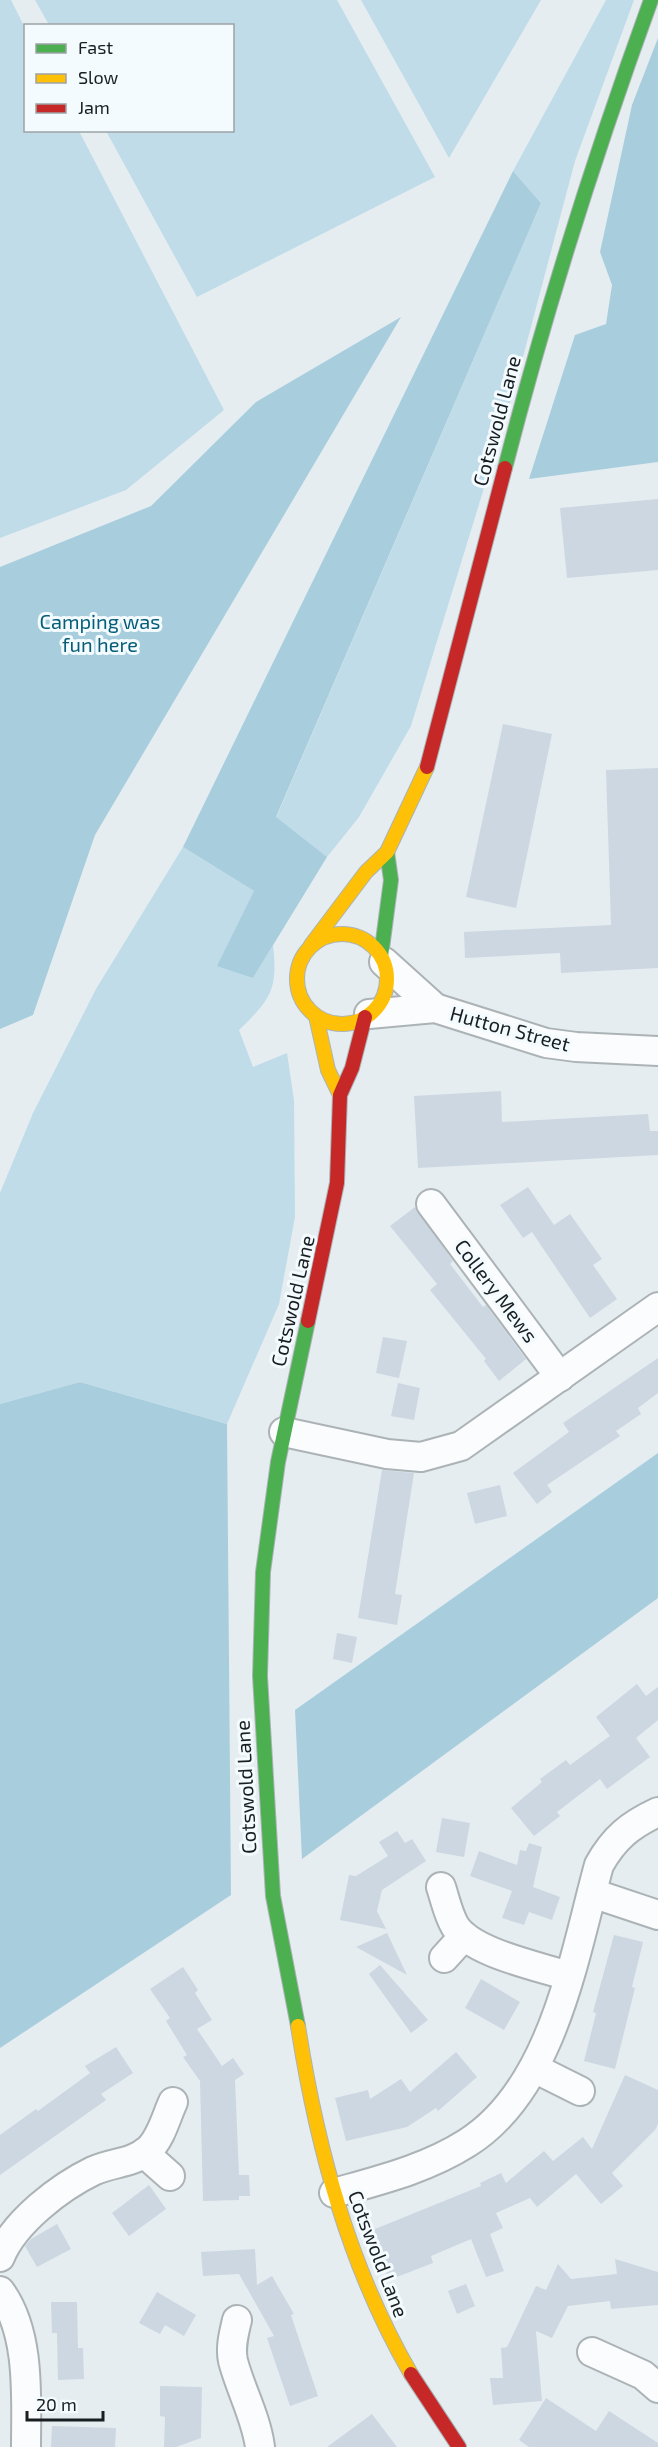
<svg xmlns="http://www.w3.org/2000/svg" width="658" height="2447" viewBox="0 0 658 2447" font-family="'Exo 2',sans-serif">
<rect width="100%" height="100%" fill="#e5edf1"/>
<!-- green -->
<g fill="#c0dce9">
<path d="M0 0H11L25 28 26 130 79 131 224 410 126 490 0 538Z"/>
<path d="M35 0H337L435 177 197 297 106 131 232 130V26L49 25Z"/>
<path d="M361 0H541L449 158Z"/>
<path d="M606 0H634L575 161 515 387 411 726 359 817 327 857 276 818 541 203 513 171Z"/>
<path d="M183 847 254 891 253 978 273 945C278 990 271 999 239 1030L253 1067 287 1053 294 1100 295 1217 279 1304 227 1424 80 1382 0 1404V1193L33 1113 96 989Z"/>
</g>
<!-- forest -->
<g fill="#a8cede">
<path d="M658 38V462L529 479 575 335 606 324 612 285 600 252 632 105Z"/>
<path d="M513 171 541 203 276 817 327 857 253 978 217 966 254 891 183 847Z"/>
<path d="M401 317 95 835 33 1015 0 1029V567L151 506 256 402Z"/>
<path d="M80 1382 227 1424 231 1895 0 2048V1404Z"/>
<path d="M658 1453V1598L302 1859 295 1710Z"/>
</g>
<!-- building -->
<g fill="#ccd7e1">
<path d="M658 499V570L567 578 560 508Z"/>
<path d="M503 724 552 734 516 908 466 897Z"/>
<path d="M658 768V968L561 973 560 953 465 958 464 932 611 925 606 770Z"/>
<path d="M501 1091 502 1122 648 1114 650 1131H658V1155L418 1168 414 1096Z"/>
<path d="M528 1187 554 1225 570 1214 602 1259 593 1265 617 1299 590 1318 532 1232 523 1238 500 1205Z"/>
<path d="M415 1207 453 1261 450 1264 483 1307 486 1305 526 1359 499 1381 484 1361 486 1359 430 1290 437 1284 390 1226Z"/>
<path d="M383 1337 407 1341 399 1378 376 1373Z"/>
<path d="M658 1358V1393L638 1408 641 1414 616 1431 620 1436 547 1485 552 1492 537 1504 513 1473 569 1432 563 1423Z"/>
<path d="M398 1383 420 1388 414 1420 391 1416Z"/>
<path d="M382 1470 414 1473 395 1594 402 1595 397 1625 358 1618Z"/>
<path d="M500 1485 507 1516 475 1524 467 1493Z"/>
<path d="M337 1633 357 1637 352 1663 333 1659Z"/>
<path d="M637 1684 646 1696 658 1687V1720L636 1738 650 1757 607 1789 600 1779 557 1812 560 1816 534 1836 511 1808 542 1782 540 1779 566 1760 570 1765 610 1736 596 1717Z"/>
<path d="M442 1818 470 1823 464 1857 436 1852Z"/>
<path d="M397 1831 405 1843 412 1839 426 1861 382 1890 377 1911 386 1929 340 1920 349 1875 356 1876 388 1856 379 1842Z"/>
<path d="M529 1843 542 1847 533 1887 560 1897 552 1920 529 1912 524 1925 502 1918 512 1891 470 1876 479 1851 517 1865 520 1850 526 1851Z"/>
<path d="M387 1933 407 1975 356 1947Z"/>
<path d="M614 1935 643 1942 632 1987 635 1988 615 2069 584 2061 596 2013 593 2012Z"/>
<path d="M380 1965 428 2020 411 2033 369 1974Z"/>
<path d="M183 1967 198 1990 195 1993 212 2020 197 2029 222 2066 233 2058 244 2074 235 2080 239 2175H249L250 2196H239V2200L203 2201 200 2081 183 2057 187 2055 166 2021 170 2018 150 1989Z"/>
<path d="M481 1979 520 2002 504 2030 465 2008Z"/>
<path d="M116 2047 133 2073 101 2094 106 2100 0 2175V2135L36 2109 38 2111 90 2073 85 2066Z"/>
<path d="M456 2052 477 2077 438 2111 436 2108 407 2127 346 2141 335 2098 368 2090 370 2099 401 2079 410 2092Z"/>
<path d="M625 2075 658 2090V2124L655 2130 612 2173 623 2186 601 2204 576 2174 537 2207 530 2198 496 2213 503 2228 490 2234 504 2271 486 2277 471 2239 431 2256 433 2263 389 2280 370 2231 481 2186 480 2183 501 2173 506 2183 544 2151 553 2161 583 2137 592 2149Z"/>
<path d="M149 2185 166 2209 129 2236 112 2213Z"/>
<path d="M57 2224 71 2249 37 2267 25 2246 31 2239Z"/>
<path d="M255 2249 257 2285 272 2276 294 2314 291 2315 318 2396 290 2406 267 2338 274 2336 239 2274 203 2276 201 2252Z"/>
<path d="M615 2259 658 2272V2305L611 2309 610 2301 568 2306 552 2338 536 2331 542 2401 493 2405 490 2378H503L501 2348 507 2347 536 2286 546 2290 558 2264 571 2279 617 2274Z"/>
<path d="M466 2284 475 2306 457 2314 448 2291Z"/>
<path d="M157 2292 196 2315 184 2336 165 2325 160 2334 139 2323Z"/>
<path d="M51 2302H77L78 2348H83L84 2379 58 2380 57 2333H52Z"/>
<path d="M160 2386 202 2387 201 2438 176 2447H164L165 2417 160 2416Z"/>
<path d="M546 2398 596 2431 609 2411 658 2443V2447H529L519 2440Z"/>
<path d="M372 2414 397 2447H327Z"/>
<path d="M52 2426 116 2428 115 2447H51Z"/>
</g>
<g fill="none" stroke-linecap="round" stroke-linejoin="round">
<defs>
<g id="street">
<path d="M384 962 435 1008"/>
<path d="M369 1014 435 1008 546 1043 576 1047 658 1051"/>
<path d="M431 1204 560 1377"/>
<path d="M284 1432 387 1454 421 1457 461 1446 658 1307"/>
<path d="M441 1887C445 1899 448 1914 455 1926 472 1953 538 1966 568 1976"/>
<path d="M592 1893 658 1915"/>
<path d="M444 1958 464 1936"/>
<path d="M534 2068 580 2091"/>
<path d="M144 2153 170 2176"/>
<path d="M334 2193C380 2180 426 2169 467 2143 553 2089 574 1956 599 1865 614 1838 630 1825 658 1812"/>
<path d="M0 2257C14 2222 60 2187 93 2171 112 2162 132 2164 148 2150 161 2139 166 2117 173 2102"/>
<path d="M0 2291C31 2333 26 2398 26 2447"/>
<path d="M237 2320C234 2333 230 2347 233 2361 241 2391 256 2417 260 2447"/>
<path d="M592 2352 643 2375 658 2388"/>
</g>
<g id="fast">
<path d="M505 468C546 309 595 154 651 0"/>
<path d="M381 956 391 880 387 852"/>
<path d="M298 2026 273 1896 260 1676 263 1572 278 1462 308 1321"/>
</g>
<g id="slow">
<circle cx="342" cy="979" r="45"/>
<path d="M311 945 366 872 387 852 427 767"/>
<path d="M316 1016 328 1070 340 1095"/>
<path d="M298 2026C317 2148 349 2267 411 2374"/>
</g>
<g id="jam">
<path d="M427 767 505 468"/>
<path d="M308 1321 337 1183 340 1095 352 1068 365 1017"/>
<path d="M411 2374 459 2447"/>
</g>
</defs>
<!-- street casing -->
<use href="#street" stroke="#acb3b6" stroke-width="32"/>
<!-- fast casing -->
<use href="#fast" stroke="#acb3b6" stroke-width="16"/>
<!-- slow casing -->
<use href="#slow" stroke="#acb3b6" stroke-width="16"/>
<!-- jam casing -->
<use href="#jam" stroke="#acb3b6" stroke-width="16"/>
<!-- street -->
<use href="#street" stroke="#fbfcfd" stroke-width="28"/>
<!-- fast -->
<use href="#fast" stroke="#4caf50" stroke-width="14"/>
<!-- slow -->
<use href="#slow" stroke="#ffc107" stroke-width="14"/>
<!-- jam -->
<use href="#jam" stroke="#c62828" stroke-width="14"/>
</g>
<g text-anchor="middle" stroke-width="6" stroke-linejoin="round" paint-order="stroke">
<!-- street labels -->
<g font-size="20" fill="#181e21" stroke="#f4fbfe">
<text transform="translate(497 421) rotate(-75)" y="7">Cotswold Lane</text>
<text transform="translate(510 1029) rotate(15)" y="7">Hutton Street</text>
<text transform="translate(496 1291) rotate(53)" y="7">Collery Mews</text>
<text transform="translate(293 1301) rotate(-77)" y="7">Cotswold Lane</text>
<text transform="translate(246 1787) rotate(-93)" y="7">Cotswold Lane</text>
<text transform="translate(378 2254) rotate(69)" y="7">Cotswold Lane</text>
</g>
<!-- park labels -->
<g font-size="20" fill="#055d77" stroke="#f4fbfe">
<text x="100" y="629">Camping was<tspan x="100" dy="23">fun here</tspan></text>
</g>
</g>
<!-- legend -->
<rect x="24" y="24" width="210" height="108" fill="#f4fbfe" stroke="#9ca3a6" stroke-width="1.5"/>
<rect x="36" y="44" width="30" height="9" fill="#4caf50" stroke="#9ca3a6" stroke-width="1.5"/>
<text x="78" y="54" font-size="18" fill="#181e21">Fast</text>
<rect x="36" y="74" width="30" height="9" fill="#ffc107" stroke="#9ca3a6" stroke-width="1.5"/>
<text x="78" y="84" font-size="18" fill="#181e21">Slow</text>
<rect x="36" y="104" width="30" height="9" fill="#c62828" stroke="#9ca3a6" stroke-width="1.5"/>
<text x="78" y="114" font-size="18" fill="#181e21">Jam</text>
<!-- scale -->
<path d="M27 2411v9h76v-9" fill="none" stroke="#181e21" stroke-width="3"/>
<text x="36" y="2411" font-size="18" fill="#181e21" stroke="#f4fbfe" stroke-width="4.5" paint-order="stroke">20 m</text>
</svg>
